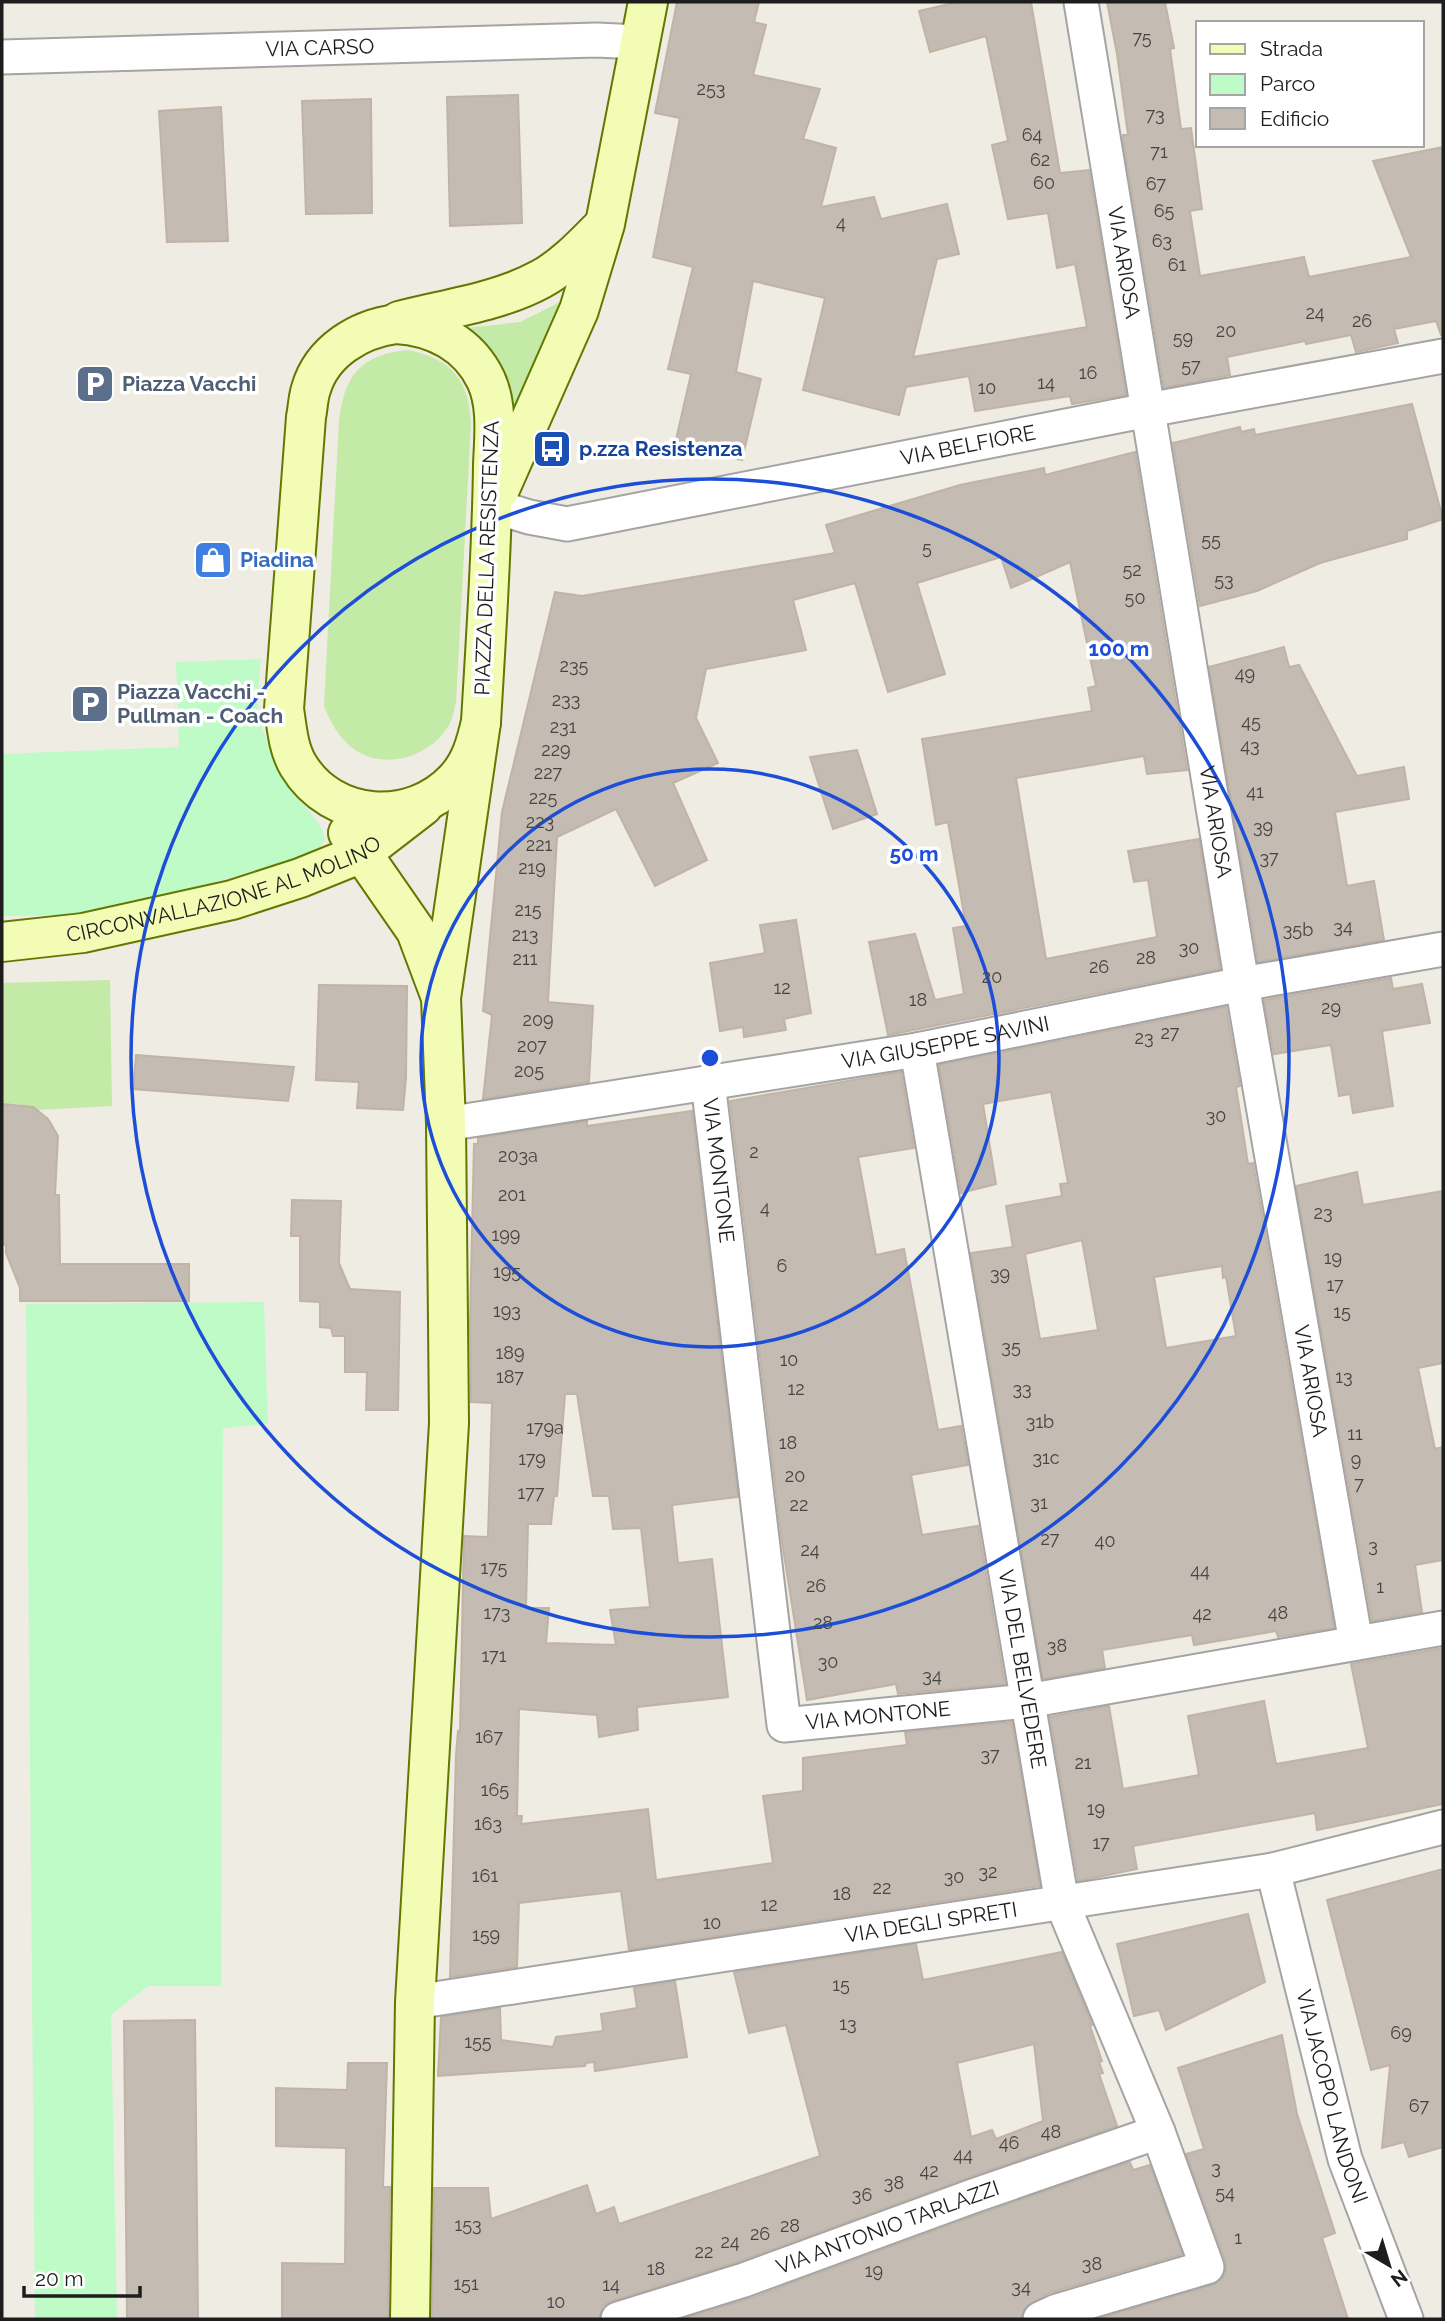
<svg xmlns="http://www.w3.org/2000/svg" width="1445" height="2321" viewBox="0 0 1445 2321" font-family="Raleway,sans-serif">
<rect width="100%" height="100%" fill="#efece3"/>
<!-- grass -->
<g fill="#c3eba7">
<path d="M560 302 515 410C509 372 494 354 467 328L520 322Z"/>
<path d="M408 350C452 359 469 380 471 424L456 702C454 709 453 717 450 723 433 756 386 771 355 750 340 739 331 724 324 706L339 420C345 374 361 355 408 350Z"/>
<path d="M110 980 112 1106 37 1110 18 1104 2 1105V983Z"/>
</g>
<!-- park -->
<g fill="#befbc7">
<path d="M261 659C260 675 257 692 258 708 264 753 296 793 322 829L325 840 316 853 187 890 87 915 2 916V754L179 747 176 662Z"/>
<path d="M264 1302 268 1424 223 1428 221 1986H148L111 2015 117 2319H35L26 1304Z"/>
</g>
<!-- building -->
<g fill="#c4bbb2" stroke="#c1b3a5" stroke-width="2" fill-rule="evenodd">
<path d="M677 2H759L754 22 766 25 753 75 820 89 803 139 836 148 821 207 874 197 881 219 947 204 959 254 937 259 913 357 1087 327 1075 264 1057 268 1048 213 1008 219 992 145 1008 141 986 36 930 52 919 11 958 2H1031L1060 173 1089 170 1126 395 1072 404 1070 396 975 411 969 376 906 387 899 415 803 390 825 298 753 281 736 372 761 379 742 460 675 444 691 374 668 369 693 267 653 257 680 118 655 113Z"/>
<path d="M1107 2H1165L1174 48 1170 49 1181 129 1191 128 1202 209 1190 211 1200 276 1304 257 1309 277 1411 257 1373 161 1443 147V335H1441L1436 321 1394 329 1398 343 1356 352 1351 335 1306 344 1305 341 1227 357 1230 375 1164 388 1123 140V135H1128L1117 54Z"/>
<path d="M518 95 522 223 450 226 447 97Z"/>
<path d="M371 99 372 213 306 214 302 101Z"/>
<path d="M221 107 228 241 167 242 159 111Z"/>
<path d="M1412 404 1443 519 1407 531V539L1320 563 1257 591 1200 606 1173 443 1240 427 1241 432 1254 429 1255 435Z"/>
<path d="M1135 452 1187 770 1147 774 1144 756 1016 778 1046 959 1157 937 1148 880 1134 882 1128 851 1199 839 1220 969 888 1035 869 942 915 934 935 1000 964 994 953 928 966 926 948 822 936 825 922 739 1092 711 1088 688 1096 686 1070 562 1011 588 1001 557 917 583 945 674 888 692 855 583 793 600 806 650 706 669 696 718 718 763 673 783 707 860 655 886 616 809 557 837 548 1002 593 1006 589 1082 483 1099 492 1015 483 1011 502 812 555 592 582 596 835 553 826 525 960 485 1044 468 1045 475Z"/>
<path d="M1284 647 1289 667 1299 665 1357 776 1404 767 1409 799 1335 812 1347 886 1374 881 1384 940 1258 962 1209 667Z"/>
<path d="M857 750 877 814 833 829 810 757Z"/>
<path d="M796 920 811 1013 784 1019 786 1030 744 1037 743 1027 720 1031 710 963 765 953 760 925Z"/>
<path d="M1391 978 1393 989 1422 984 1430 1023 1382 1031 1393 1106 1353 1113 1350 1094 1339 1096 1331 1045 1274 1054 1264 1000Z"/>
<path d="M319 985 407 986 406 1078 403 1110 357 1108 359 1082 316 1080Z"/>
<path d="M1226 1007 1240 1086 1236 1087 1248 1164 1253 1163 1334 1628 1278 1637 1276 1631 1194 1645 1192 1635 1102 1650 1105 1668 1043 1679 971 1253 1013 1247 1006 1206 1062 1196 1060 1184 1068 1183 1051 1092 983 1104 996 1184 961 1193 939 1065ZM1082 1240 1098 1330 1040 1339 1025 1254ZM1222 1266 1223 1278 1226 1277 1236 1336 1166 1348 1154 1277Z"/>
<path d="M136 1055 294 1067 288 1101 133 1089Z"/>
<path d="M901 1072 914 1148 858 1157 876 1255 904 1249 938 1430 961 1426 968 1465 911 1475 922 1535 978 1526 1005 1684 898 1694 896 1684 807 1700 782 1542 730 1101Z"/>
<path d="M2 1104 33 1107 48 1119 58 1136 55 1195H59L60 1264H189V1301H20V1288L6 1253V1245L2 1244Z"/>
<path d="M692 1111 738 1497 672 1505 678 1563 712 1559 728 1697 637 1707 638 1730 599 1737 597 1715 519 1709 517 1816H522L521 1824 648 1809 656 1880 773 1863 763 1796 803 1791V1758L907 1745 905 1732 1012 1722 1040 1886 629 1950 621 1891 519 1903 517 1967 450 1977 456 1755 458 1731 460 1732 464 1536 488 1537 492 1403 471 1402 470 1321 474 1144H478V1138L587 1121V1126ZM565 1394H577L593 1496H609L613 1529 641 1528 650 1607 610 1610 616 1645 546 1643 549 1608H526L528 1524H551L554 1496H557Z"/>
<path d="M1357 1172 1363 1205 1443 1191V1363L1418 1368 1435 1449 1443 1447V1560L1415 1565 1422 1612 1372 1621 1296 1186Z"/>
<path d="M292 1200 341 1201 339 1263 350 1289 400 1292 398 1410H366L367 1372H345V1336H333L331 1328 320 1327V1302L300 1301V1236H291Z"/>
<path d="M1443 1648V1804L1317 1830 1315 1813 1133 1846 1137 1869 1078 1881 1050 1717 1109 1706 1123 1789 1199 1775 1188 1716 1264 1701 1276 1764 1368 1748 1351 1664Z"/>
<path d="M1443 1869V2147L1409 2157 1404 2142 1382 2148 1390 2065 1371 2070 1327 1900Z"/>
<path d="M1248 1914 1265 1982 1166 2030 1159 2010 1134 2016 1117 1944Z"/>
<path d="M916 1944 923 1980 1062 1952 1092 2025 1090 2026 1102 2061 1099 2062 1103 2073 1099 2074 1117 2126 967 2178 738 2262 612 2301 603 2306 599 2319H432L434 2188H488L491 2219 587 2185 596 2214 614 2207 619 2224 820 2156 786 2025 749 2033 734 1972ZM1034 2044 1043 2121 996 2139 992 2130 971 2137 957 2063Z"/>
<path d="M675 1981 687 2057 595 2071 594 2062 586 2063 585 2066 438 2076 441 2017 500 2008 501 2040 553 2047 556 2037 603 2031 601 2014 637 2008 634 1988Z"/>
<path d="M195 2020 198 2319H127L124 2021Z"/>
<path d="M1282 2035 1297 2114 1335 2233 1322 2238 1348 2319H1097L1212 2285 1222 2279 1226 2270 1225 2260 1186 2154 1204 2149 1178 2068Z"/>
<path d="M348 2063H387L383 2187H390L388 2319H282V2263L345 2264 346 2148 276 2146V2088L347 2090Z"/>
<path d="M1130 2162 1133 2170 1150 2165 1182 2254 1049 2293 1025 2308 1021 2319H682L751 2298 979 2214Z"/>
</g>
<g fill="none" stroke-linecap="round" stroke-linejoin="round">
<defs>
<g id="street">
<path id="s1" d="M1081 2 1242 984 1356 1643"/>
<path id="s2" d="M2 57 597 40 639 42"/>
<path id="s3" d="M493 506 529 517 567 524 1148 410 1443 356"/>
<path id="s4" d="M917 1050 1062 1903 1158 2132 1207 2267 1057 2311 1040 2319"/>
<path id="s5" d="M708 1082 784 1725 1027 1701 1443 1628"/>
<path id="s6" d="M446 1124 917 1050 1242 984 1443 949"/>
<path id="s7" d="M1273 1870 1345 2159 1406 2319"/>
<path id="s8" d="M415 2002 1273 1870 1443 1827"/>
<path id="s9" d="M618 2319 744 2280 973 2196 1158 2132"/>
</g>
<g id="secondary">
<path d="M399 321C445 309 499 302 541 279 565 266 584 245 603 226"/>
<path d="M396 324C434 326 469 344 486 380 498 406 494 438 493 465 492 551 486 636 481 722 476 743 471 763 455 780 412 826 332 822 298 765 288 748 287 728 284 709L306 417C308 408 308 397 311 389 322 351 359 329 396 324Z"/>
<path d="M499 491 579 310 605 224 648 2"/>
<path d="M348 833 416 931 440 995"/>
<path id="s10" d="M2 942 83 933 232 900 300 878 362 853 423 806"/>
<path d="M410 2319 415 2002 449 1423 446 1124 441 998 481 722"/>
</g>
</defs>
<!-- street casing -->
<use href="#street" stroke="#a4a4a4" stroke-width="37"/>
<!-- secondary casing -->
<use href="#secondary" stroke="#627801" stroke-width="42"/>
<!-- street -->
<use href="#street" stroke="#fff" stroke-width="33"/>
<!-- secondary -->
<use href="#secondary" stroke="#f3fcb4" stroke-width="38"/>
</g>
<!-- distance rings -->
<g fill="none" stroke="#1d4ed8" stroke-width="3.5">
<circle cx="710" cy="1058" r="289"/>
<circle cx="710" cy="1058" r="579"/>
</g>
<!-- icons -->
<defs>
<symbol id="parking-square" viewBox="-11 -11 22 22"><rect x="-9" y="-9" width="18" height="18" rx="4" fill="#5c6f8a" stroke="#fff"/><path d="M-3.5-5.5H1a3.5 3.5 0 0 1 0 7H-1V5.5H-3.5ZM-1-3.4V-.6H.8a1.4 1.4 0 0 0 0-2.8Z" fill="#fff"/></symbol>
<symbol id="bus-square" viewBox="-11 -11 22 22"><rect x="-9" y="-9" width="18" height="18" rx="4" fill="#1a4fb4" stroke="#fff"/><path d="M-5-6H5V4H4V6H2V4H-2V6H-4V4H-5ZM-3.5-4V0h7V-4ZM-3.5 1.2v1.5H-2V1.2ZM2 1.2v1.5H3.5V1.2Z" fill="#fff"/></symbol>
<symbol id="shop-square" viewBox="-11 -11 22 22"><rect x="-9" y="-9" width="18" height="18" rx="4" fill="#3f7fe0" stroke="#fff"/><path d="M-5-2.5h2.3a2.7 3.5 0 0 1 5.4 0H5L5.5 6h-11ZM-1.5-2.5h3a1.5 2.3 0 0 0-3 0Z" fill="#fff"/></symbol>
</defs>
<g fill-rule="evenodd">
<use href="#parking-square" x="73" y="362" width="44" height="44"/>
<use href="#bus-square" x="530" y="427" width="44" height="44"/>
<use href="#shop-square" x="191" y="538" width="44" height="44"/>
<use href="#parking-square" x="68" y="682" width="44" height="44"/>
</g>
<g text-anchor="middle" stroke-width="7" stroke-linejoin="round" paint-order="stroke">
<!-- number labels -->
<g font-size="18" fill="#474442">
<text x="1142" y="44">75</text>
<text x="711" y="95">253</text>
<text x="1155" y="121">73</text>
<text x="1032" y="141">64</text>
<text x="1159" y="158">71</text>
<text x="1040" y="166">62</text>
<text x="1044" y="189">60</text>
<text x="1156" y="190">67</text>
<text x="1164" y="217">65</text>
<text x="841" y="229">4</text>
<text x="1162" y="247">63</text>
<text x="1177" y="271">61</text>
<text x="1315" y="319">24</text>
<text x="1362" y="327">26</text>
<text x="1226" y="337">20</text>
<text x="1183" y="344">59</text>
<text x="1191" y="372">57</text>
<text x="1088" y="379">16</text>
<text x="1046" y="389">14</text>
<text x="987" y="394">10</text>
<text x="1211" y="546">55</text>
<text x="927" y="554">5</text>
<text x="1132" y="576">52</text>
<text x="1224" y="586">53</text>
<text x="1135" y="604">50</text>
<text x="574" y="672">235</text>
<text x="1245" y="680">49</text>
<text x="566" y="706">233</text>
<text x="1251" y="728">45</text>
<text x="563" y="733">231</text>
<text x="1250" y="752">43</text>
<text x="556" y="756">229</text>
<text x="548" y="779">227</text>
<text x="1255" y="798">41</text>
<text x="543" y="804">225</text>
<text x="540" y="828">223</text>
<text x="1263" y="833">39</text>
<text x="539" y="851">221</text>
<text x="1269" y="864">37</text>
<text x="532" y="874">219</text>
<text x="528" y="916">215</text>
<text x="1343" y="933">34</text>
<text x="1298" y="936">35b</text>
<text x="525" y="941">213</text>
<text x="1189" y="954">30</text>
<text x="1146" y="964">28</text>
<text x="525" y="965">211</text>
<text x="1099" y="973">26</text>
<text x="992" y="983">20</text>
<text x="782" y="994">12</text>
<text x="918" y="1006">18</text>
<text x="1331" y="1014">29</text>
<text x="538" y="1026">209</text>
<text x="1170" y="1039">27</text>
<text x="1144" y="1044">23</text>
<text x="532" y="1052">207</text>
<text x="529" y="1077">205</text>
<text x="1216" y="1122">30</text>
<text x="754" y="1158">2</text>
<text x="518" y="1162">203a</text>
<text x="512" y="1201">201</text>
<text x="765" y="1214">4</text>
<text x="1323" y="1219">23</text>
<text x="506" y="1241">199</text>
<text x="1333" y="1264">19</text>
<text x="782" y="1272">6</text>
<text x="507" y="1278">195</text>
<text x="1000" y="1280">39</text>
<text x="1335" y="1291">17</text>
<text x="507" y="1317">193</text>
<text x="1342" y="1318">15</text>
<text x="1011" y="1353">35</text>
<text x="510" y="1359">189</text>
<text x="789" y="1366">10</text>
<text x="510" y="1383">187</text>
<text x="1344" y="1383">13</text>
<text x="796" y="1395">12</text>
<text x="1022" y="1395">33</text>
<text x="1040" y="1428">31b</text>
<text x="545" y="1434">179a</text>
<text x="1355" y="1440">11</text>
<text x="788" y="1449">18</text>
<text x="1046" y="1464">31c</text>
<text x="532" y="1465">179</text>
<text x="1356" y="1466">9</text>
<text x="795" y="1482">20</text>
<text x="1359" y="1490">7</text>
<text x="531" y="1499">177</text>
<text x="1039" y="1509">31</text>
<text x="799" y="1511">22</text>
<text x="1050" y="1545">27</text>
<text x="1105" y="1547">40</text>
<text x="1373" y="1552">3</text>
<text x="810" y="1556">24</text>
<text x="494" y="1574">175</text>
<text x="1200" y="1577">44</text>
<text x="816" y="1592">26</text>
<text x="1380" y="1593">1</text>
<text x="497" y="1619">173</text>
<text x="1278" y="1619">48</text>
<text x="1202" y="1620">42</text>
<text x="823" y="1629">28</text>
<text x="1057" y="1652">38</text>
<text x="494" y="1662">171</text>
<text x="828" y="1668">30</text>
<text x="932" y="1682">34</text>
<text x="489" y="1743">167</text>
<text x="990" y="1761">37</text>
<text x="1083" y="1769">21</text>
<text x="495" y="1796">165</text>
<text x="1096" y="1815">19</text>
<text x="488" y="1830">163</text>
<text x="1101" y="1849">17</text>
<text x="988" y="1878">32</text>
<text x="485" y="1882">161</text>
<text x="954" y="1883">30</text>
<text x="882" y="1894">22</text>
<text x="842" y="1900">18</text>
<text x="769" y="1911">12</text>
<text x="712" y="1929">10</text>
<text x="486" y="1941">159</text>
<text x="841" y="1991">15</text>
<text x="848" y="2030">13</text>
<text x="1401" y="2039">69</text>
<text x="478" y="2048">155</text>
<text x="1419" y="2112">67</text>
<text x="1051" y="2138">48</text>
<text x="1009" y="2149">46</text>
<text x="963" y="2161">44</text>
<text x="1216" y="2174">3</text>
<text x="929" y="2177">42</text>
<text x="894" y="2189">38</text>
<text x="1225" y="2199">54</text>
<text x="862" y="2201">36</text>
<text x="468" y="2231">153</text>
<text x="790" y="2232">28</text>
<text x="760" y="2240">26</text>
<text x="1238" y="2244">1</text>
<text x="730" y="2248">24</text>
<text x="704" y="2258">22</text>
<text x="1092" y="2270">38</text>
<text x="656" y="2275">18</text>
<text x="874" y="2277">19</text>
<text x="466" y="2290">151</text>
<text x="611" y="2291">14</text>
<text x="1021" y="2293">34</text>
<text x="556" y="2308">10</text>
</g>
<!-- street labels -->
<g font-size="21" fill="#1d1d1d" stroke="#fff">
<text dy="7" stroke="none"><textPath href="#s2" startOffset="318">VIA CARSO</textPath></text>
<text dy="7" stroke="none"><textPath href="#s1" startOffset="264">VIA ARIOSA</textPath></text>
<text dy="7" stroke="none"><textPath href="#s3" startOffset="485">VIA BELFIORE</textPath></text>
<text transform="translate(487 558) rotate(-88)" y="7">PIAZZA DELLA RESISTENZA</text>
<text dy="7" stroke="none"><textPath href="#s1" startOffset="831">VIA ARIOSA</textPath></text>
<text dy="7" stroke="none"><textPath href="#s10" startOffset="229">CIRCONVALLAZIONE AL MOLINO</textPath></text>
<text dy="7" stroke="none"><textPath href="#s6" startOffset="506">VIA GIUSEPPE SAVINI</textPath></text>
<text dy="7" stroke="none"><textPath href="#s5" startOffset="89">VIA MONTONE</textPath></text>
<text dy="7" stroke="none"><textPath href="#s1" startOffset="1398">VIA ARIOSA</textPath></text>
<text dy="7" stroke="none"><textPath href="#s4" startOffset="628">VIA DEL BELVEDERE</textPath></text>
<text dy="7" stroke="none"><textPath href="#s5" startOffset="742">VIA MONTONE</textPath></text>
<text dy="7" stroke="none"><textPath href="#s8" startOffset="522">VIA DEGLI SPRETI</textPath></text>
<text dy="7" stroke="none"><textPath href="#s7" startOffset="234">VIA JACOPO LANDONI</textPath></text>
<text dy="7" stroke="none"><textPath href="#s9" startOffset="285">VIA ANTONIO TARLAZZI</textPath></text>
</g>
<!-- service labels -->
<g font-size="21" font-weight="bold" fill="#4e5e75" stroke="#fff" text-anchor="start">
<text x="122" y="391">Piazza Vacchi</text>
<text x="117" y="699">Piazza Vacchi -<tspan x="117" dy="24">Pullman - Coach</tspan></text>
</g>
<!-- transit labels -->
<g font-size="21" font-weight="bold" fill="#164399" stroke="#fff" text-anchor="start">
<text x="579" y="456">p.zza Resistenza</text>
</g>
<!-- shop labels -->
<g font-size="21" font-weight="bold" fill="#366cbe" stroke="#fff" text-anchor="start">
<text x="240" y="567">Piadina</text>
</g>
</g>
<circle cx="710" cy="1058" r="10" fill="#1d4ed8" stroke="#fff" stroke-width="3.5"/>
<g font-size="21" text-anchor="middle" font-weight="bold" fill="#1d4ed8" stroke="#fff" stroke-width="7" stroke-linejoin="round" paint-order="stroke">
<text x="1119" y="656">100 m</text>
<text x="914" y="861">50 m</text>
</g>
<!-- border -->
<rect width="1445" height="2321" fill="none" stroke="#1d1d1d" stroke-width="7"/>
<!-- legend -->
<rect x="1196" y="21" width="228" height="126" fill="#ffffff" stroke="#a5a5a5" stroke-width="2"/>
<rect x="1210" y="44" width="35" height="10" fill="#f3fcb4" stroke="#a5a5a5" stroke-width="2"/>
<text x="1260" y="56" font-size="21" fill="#1d1d1d">Strada</text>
<rect x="1210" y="74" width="35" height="21" fill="#befbc7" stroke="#a5a5a5" stroke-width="2"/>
<text x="1260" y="91" font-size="21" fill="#1d1d1d">Parco</text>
<rect x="1210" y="108" width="35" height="21" fill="#c4bbb2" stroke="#a5a5a5" stroke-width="2"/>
<text x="1260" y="126" font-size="21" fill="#1d1d1d">Edificio</text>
<!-- north arrow -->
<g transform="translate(1389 2265) rotate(142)" stroke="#ffffff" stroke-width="5" paint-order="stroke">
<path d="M0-5L12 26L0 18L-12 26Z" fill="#1d1d1d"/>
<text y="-10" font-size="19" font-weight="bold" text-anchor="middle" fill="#1d1d1d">N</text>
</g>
<!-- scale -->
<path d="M24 2286v10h116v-10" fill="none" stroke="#1d1d1d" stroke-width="3.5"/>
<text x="35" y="2286" font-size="21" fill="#1d1d1d" stroke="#ffffff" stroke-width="5" paint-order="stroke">20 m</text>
</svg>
